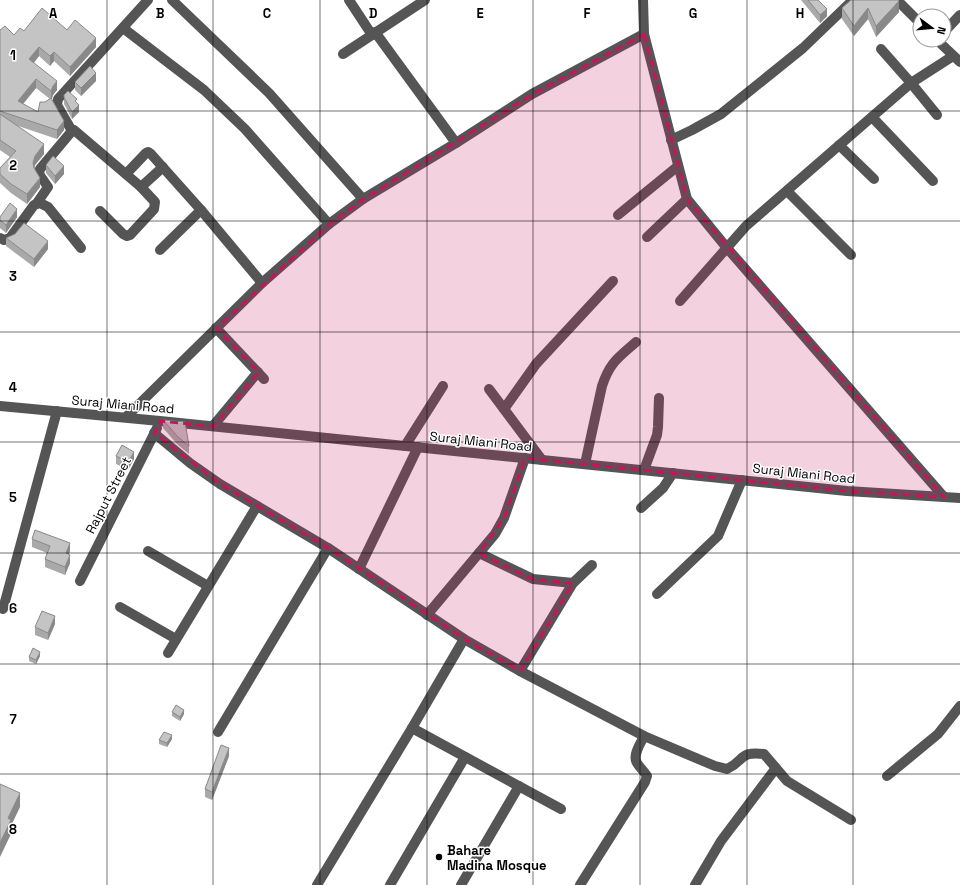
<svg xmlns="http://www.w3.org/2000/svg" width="960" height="885" viewBox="0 0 960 885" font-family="'Space Grotesk',sans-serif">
<rect width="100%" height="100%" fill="#fff"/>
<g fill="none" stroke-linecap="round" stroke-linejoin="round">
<!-- minor -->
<g stroke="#555" stroke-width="10">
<path d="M172 0 269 93 363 199"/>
<path d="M349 0 372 35"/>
<path d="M643 0 644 34 687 199 727 248 944 497"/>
<path d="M897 0 920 23"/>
<path d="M123 28 204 90 245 129 329 224"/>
<path d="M375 32 456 143"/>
<path d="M944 32 960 15"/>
<path d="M937 40 960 62"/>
<path d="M881 49 911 83 937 115"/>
<path d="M343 54 425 0"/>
<path d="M872 117 933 181"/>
<path d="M72 131 57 105 58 99 148 0"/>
<path d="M671 140 692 130 721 114 803 48 853 0"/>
<path d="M839 145 874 179"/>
<path d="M126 174 146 153 148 152 151 154 201 210 262 283"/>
<path d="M141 187 163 167"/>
<path d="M787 191 851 255"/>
<path d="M37 203 48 187 39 174 40 169 72 131 74 130 141 187 155 202 154 209 130 235 127 236 123 234 100 211"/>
<path d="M618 215 678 166"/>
<path d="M647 237 687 199"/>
<path d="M0 238 4 240 10 238 34 205 40 203 48 207 81 248"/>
<path d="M160 250 201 210"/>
<path d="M680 301 746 226 911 83 953 56"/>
<path d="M216 328 264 379"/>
<path d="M489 389 542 460"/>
<path d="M0 406 160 421 847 491 960 498"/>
<path d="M504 409 536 364 613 281"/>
<path d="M126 417 262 283 329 224 363 199 456 143 532 94 644 34"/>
<path d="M213 426 258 372"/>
<path d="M154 433 190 463 220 484 328 548 464 639 520 671 644 736 715 766 727 769C745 761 738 751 764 754L787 781 851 820"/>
<path d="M405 446 443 386"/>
<path d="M585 464 602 386C610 362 618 358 636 342"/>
<path d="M644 470 657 435 658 427 659 398"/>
<path d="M641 508 663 488 673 473"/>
<path d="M148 551 208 586"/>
<path d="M479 553 533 579 573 583"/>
<path d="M359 569 418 447"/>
<path d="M80 581 157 428"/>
<path d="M657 594 718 536 742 480"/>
<path d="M120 607 176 639"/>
<path d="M3 609 57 411"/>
<path d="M427 615 495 534 504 518 525 458"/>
<path d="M168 653 257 506"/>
<path d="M520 671 573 583 592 565"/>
<path d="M412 728 561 809"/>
<path d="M218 732 328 548"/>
<path d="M887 776 938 734 960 706"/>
<path d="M317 885 412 728 464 639"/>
<path d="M390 885 465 757"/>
<path d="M461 885 519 786"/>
<path d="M580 885 645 782 647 776C644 771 640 768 637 763 632 755 641 743 644 736"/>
<path d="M695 885 721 841 776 768"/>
</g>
</g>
<!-- wall -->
<g fill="#a9a9a9" fill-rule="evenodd">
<path d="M801 0H818L827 16 820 23Z"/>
<path d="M851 0 899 12 876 37 868 19 854 36 842 19V8Z"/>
<path d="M0 30 14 35 24 31 67 30 96 47 70 76 54 61 50 66 39 56 34 63 57 90 53 95 52 99 64 130 57 139 18 126 44 154 35 165 34 169 40 187 27 204 11 193 0 183V168L10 157 0 150ZM36 88 50 99 38 112 23 104Z"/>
<path d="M96 81 81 96 75 90V82Z"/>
<path d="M64 97 77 103 79 112 72 119 64 104Z"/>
<path d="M46 165 64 174 55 184 46 173Z"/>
<path d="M0 217H17L6 233 0 228Z"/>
<path d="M6 238 48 249 34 267 6 246Z"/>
<path d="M163 420 189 446V454L178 445 163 428Z"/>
<path d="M116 456 134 459 128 470 116 464Z"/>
<path d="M32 539 70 551 69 554 70 563 65 575 45 567V559L47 553 32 547Z"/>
<path d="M55 624 48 640 35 635V627Z"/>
<path d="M40 656 36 664 29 661V657Z"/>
<path d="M172 712 184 714 180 721 172 716Z"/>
<path d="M172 739 167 747 159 744V740Z"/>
<path d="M229 756 212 800 205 797V789Z"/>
</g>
<!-- shaded-wall -->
<g fill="#898989">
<path d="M899 1V12L876 37V26Z"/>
<path d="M868 8V19L854 36V26Z"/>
<path d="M827 9V16L820 23V15Z"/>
<path d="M96 38V47L70 76V67Z"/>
<path d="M39 47V56L29 68V59Z"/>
<path d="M54 52V61L50 66V56Z"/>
<path d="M96 73V81L81 96V88Z"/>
<path d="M36 79V88L18 110V101Z"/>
<path d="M57 81V90L53 95 51 100V91L53 86Z"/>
<path d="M79 105V112L72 119V112Z"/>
<path d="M64 121V130L57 139V130Z"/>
<path d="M44 144V154L35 165 33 173V163L35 156Z"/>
<path d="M64 166V174L55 184V176Z"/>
<path d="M40 178V187L27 204V194Z"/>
<path d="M17 209V217L6 233V225Z"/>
<path d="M48 241V249L34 267V259Z"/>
<path d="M134 452V459L128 470V462Z"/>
<path d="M70 543V551L66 561V553Z"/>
<path d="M70 555V563L65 575V567Z"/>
<path d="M55 616V624L48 640V633Z"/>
<path d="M40 652V656L36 664V660Z"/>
<path d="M184 710V714L180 721V717Z"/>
<path d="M172 735V739L167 747V743Z"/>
<path d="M229 748V756L212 800V792Z"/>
<path d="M20 793V807L11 826V834L0 857V843L8 818Z"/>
</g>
<!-- building -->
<g fill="#c4c4c4" stroke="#898989">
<path d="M808 0H818L827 9 820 15Z"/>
<path d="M851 0H898L899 1 876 26 868 8 854 26 842 8Z"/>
<path d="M42 8 67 30 75 20 96 38 70 67 54 52 50 56 39 47 29 59 57 81 53 86 51 91 36 79 18 101 38 112 40 102H45L51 98 64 121 57 130 0 111V30L5 26 14 35 20 28 24 31Z"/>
<path d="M90 66 96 73 81 88 75 82Z"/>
<path d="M68 91 77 99 75 101 79 105 72 112 64 97V95Z"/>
<path d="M0 114 44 144 35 156 33 163 34 168 40 178 27 194 11 184 0 174V168L16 151 0 140Z"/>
<path d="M53 156 64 166 55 176 46 165Z"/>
<path d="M10 203 17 209 6 225 0 220V217Z"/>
<path d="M24 223 48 241 34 259 6 238 15 234Z"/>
<path d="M163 420 185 422 189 446 178 437Z"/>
<path d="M122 445 134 452 128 462 116 456Z"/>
<path d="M35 530 70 543 66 553 70 555 65 567 45 559 50 546 32 539Z"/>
<path d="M42 611 55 616 48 633 35 627Z"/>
<path d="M33 648 40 652 36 660 29 657Z"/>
<path d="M176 705 184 710 180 717 172 712Z"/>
<path d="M164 732 172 735 167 743 159 740Z"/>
<path d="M221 745 229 748 212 792 205 789Z"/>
<path d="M0 784 20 793 8 818 11 820 0 843Z"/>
</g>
<!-- marked area -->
<path fill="#c2185b" fill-opacity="0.2" stroke="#c2185b" stroke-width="3" stroke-dasharray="8 5" stroke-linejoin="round" d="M644 34 687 199 944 497 847 491 525 458 504 518 479 553 533 579 573 583 520 671 464 639 328 548 220 484 154 433 160 421 213 426 258 372 216 328 329 224 363 199 532 94Z"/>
<!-- grid -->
<path fill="none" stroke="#000" stroke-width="1" stroke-opacity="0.55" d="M107 0V885M213 0V885M320 0V885M427 0V885M533 0V885M640 0V885M747 0V885M853 0V885M0 111H960M0 221H960M0 332H960M0 442H960M0 553H960M0 664H960M0 774H960"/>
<!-- markers -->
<circle fill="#000" stroke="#fff" stroke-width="1.5" cx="439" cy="857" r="4"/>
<g text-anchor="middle" stroke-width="3" stroke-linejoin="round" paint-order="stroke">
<!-- street labels -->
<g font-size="13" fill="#000" stroke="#fff">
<text transform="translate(123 404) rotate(5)" y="5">Suraj Miani Road</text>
<text transform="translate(481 441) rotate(6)" y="5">Suraj Miani Road</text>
<text transform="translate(804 473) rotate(6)" y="5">Suraj Miani Road</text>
<text transform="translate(108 495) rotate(-63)" y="5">Rajput Street</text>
</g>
<!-- poi labels -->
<g font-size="13" font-weight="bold" fill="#000" stroke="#fff" text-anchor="start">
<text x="447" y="855">Bahare<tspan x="447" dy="15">Madina Mosque</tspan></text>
</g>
</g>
<g font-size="13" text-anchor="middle" font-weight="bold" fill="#000" stroke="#fff" stroke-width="3" stroke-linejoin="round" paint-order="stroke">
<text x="53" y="18">A</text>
<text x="160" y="18">B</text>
<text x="267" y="18">C</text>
<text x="373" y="18">D</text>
<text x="480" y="18">E</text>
<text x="587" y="18">F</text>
<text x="693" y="18">G</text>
<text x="800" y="18">H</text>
<text x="13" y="60">1</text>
<text x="13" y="170">2</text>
<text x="13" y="281">3</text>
<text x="13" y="392">4</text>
<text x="13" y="502">5</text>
<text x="13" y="613">6</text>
<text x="13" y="724">7</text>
<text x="13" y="834">8</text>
</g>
<!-- north arrow -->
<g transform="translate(932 28) rotate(106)"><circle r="19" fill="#ffffff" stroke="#999999"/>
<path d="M0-3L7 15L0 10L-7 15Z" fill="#000000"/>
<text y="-6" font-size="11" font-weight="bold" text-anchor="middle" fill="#000000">N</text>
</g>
</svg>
